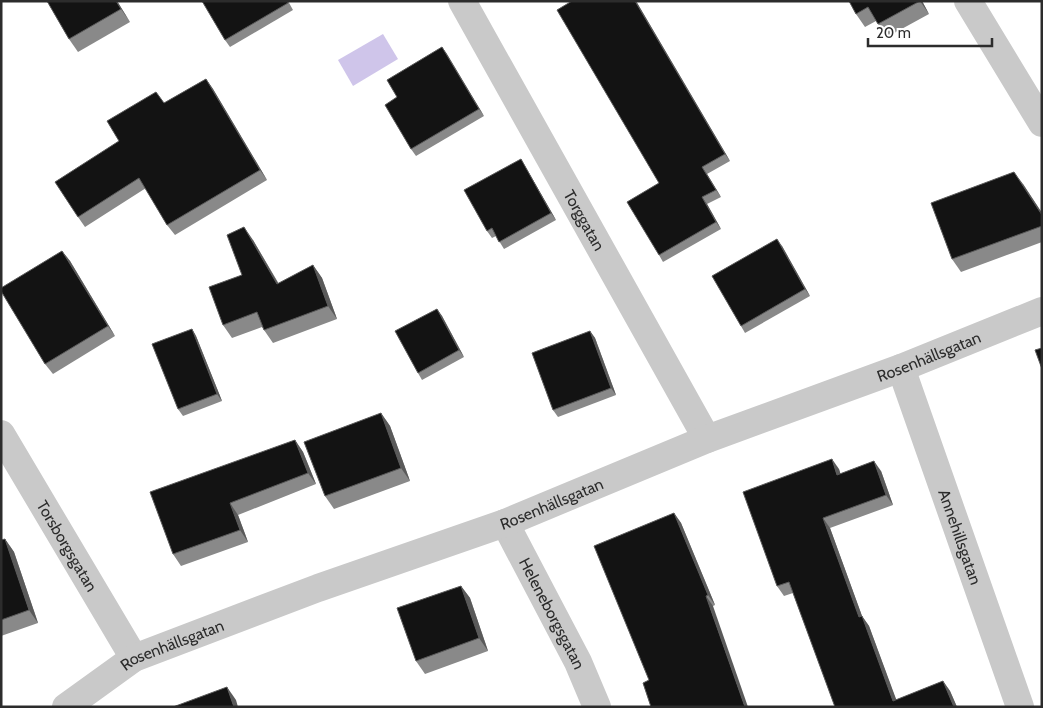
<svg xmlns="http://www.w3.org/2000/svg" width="1043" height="708" viewBox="0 0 1043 708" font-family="Cabin,sans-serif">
<rect width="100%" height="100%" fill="#fff"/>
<!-- water -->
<path fill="#cfc5ea" d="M383 34 398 59 353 86 338 60Z"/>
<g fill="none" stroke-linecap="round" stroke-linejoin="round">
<!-- minor -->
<g stroke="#c9c9c9" stroke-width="28">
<path id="s1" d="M462 1 707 439"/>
<path d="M968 1 1042 123"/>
<path id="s2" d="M901 368 1020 707"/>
<path id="s3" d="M1 434 134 658"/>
<path id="s4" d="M505 523 578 662 597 707"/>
<path id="s5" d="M66 707 134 658 318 588 505 523 707 439 901 368 1042 311"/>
</g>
</g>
<!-- wall -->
<g fill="#898989">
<path d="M47 1H117L130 22 78 52 69 39Z"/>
<path d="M288 1 293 10 230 47 225 40Z"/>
<path d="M636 1 730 161 707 174 721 197 707 204 721 229 663 262 659 255V183Z"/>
<path d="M849 1H922L929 14 887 37 876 21 865 27 856 14Z"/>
<path d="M442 47 484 116 416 156 411 149 397 97Z"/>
<path d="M206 79 213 89 267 180 175 235 167 225 146 188 85 227 78 217 164 103Z"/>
<path d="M521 159 525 166 556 220 504 249 496 236 492 238 487 231Z"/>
<path d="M1023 184 1042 213V242L961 272 952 259Z"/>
<path d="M253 240 279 284 313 265 322 278 337 319 273 343 264 330 262 327 232 338 223 325 242 275Z"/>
<path d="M782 246 810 296 745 333 741 326Z"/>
<path d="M62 251 70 261 115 336 53 374 45 364Z"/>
<path d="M437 309 442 316 464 357 422 380 418 373Z"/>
<path d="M192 329 196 336 222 401 183 416 178 409Z"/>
<path d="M590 331 595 338 616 395 558 417 553 410Z"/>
<path d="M381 413 390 426 410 481 334 509 325 496Z"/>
<path d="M295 440 303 452 316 484 238 515 248 542 181 566 173 554Z"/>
<path d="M839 469 840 474 881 471 893 505 830 528 862 616 869 626 896 700 943 681 950 691 957 707H835L793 593 784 596 777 586Z"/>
<path d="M674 513 681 523 715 605 713 606 649 680Z"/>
<path d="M5 539 14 552 38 623 1 636V540Z"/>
<path d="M461 586 470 598 488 651 425 674 416 661Z"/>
</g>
<!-- shaded-wall -->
<g fill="#5a5a5a">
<path d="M116 1H117L130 22 121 9Z"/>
<path d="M635 1H636L730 161 725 154Z"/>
<path d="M920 1H922L929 14Z"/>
<path d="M442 47 447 54 484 116 479 109Z"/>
<path d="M206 79 213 89 267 180 260 170Z"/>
<path d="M521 159 525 166 556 220 551 213Z"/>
<path d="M702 167 707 174 721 197 716 190Z"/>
<path d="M1014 172 1023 184 1042 213V215Z"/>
<path d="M702 197 707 204 721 229 716 222Z"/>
<path d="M244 227 253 240 286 297 277 284Z"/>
<path d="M777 239 782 246 810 296 805 289Z"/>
<path d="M62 251 70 261 115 336 108 326Z"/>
<path d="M313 265 322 278 337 319 328 306Z"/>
<path d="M437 309 442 316 464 357 459 350Z"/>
<path d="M192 329 196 336 222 401 217 394Z"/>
<path d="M590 331 595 338 616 395 611 388Z"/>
<path d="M381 413 390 426 410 481 401 468Z"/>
<path d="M295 440 303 452 316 484 308 473Z"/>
<path d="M832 459 839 469 844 485 837 475Z"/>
<path d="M874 461 881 471 893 505 886 495Z"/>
<path d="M230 503 238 515 248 542 240 530Z"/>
<path d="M674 513 681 523 715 605 708 595Z"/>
<path d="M823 518 830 528 866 627 859 617Z"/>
<path d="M5 539 14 552 38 623 29 610Z"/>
<path d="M461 586 470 598 488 651 479 638Z"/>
<path d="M706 596 713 606 748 707H745Z"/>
<path d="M862 616 869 626 899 707 893 701Z"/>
<path d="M943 681 950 691 957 707H954Z"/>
<path d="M227 687 236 700 238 707H234Z"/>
</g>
<!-- building -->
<g fill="#131313" stroke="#5a5a5a">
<path d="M47 1H116L121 9 69 39Z"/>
<path d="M202 1H287L288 3 225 40Z"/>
<path d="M572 1H635L725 154 702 167 716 190 702 197 716 222 659 255 627 202 659 183 557 10Z"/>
<path d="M849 1H920L878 24 868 7 856 14Z"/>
<path d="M442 47 479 109 411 149 385 105 397 97 387 80Z"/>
<path d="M206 79 260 170 167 225 139 178 78 217 55 182 119 141 107 121 156 92 164 103Z"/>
<path d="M521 159 551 213 499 242 492 228 487 231 464 190Z"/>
<path d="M1014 172 1042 215V226L952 259 931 203Z"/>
<path d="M244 227 277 284 313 265 328 306 264 330 257 312 223 325 209 287 242 275 227 235Z"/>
<path d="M777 239 805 289 741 326 712 276Z"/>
<path d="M62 251 108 326 45 364 1 291V288Z"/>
<path d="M437 309 459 350 418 373 395 331Z"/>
<path d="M192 329 217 394 178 409 152 344Z"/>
<path d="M590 331 611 388 553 410 532 353Z"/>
<path d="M1042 348V369L1035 350Z"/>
<path d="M381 413 401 468 325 496 304 442Z"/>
<path d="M295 440 308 473 230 503 240 530 173 554 150 492Z"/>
<path d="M832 459 837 475 874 461 886 495 823 518 859 617 862 616 893 701 943 681 954 707H835L789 582 777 586 743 492Z"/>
<path d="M674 513 708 595 706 596 745 707H651L643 683 649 680 594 546Z"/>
<path d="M5 539 29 610 1 620V540Z"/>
<path d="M461 586 479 638 416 661 397 608Z"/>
<path d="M227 687 234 707H173Z"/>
</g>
<g text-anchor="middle" stroke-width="5" stroke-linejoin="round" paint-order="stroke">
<!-- street labels -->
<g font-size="16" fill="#2c2c2c" stroke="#fff">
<text dy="6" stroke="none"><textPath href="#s1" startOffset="251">Torggatan</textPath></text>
<text dy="6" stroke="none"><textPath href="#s5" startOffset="934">Rosenhällsgatan</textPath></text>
<text dy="6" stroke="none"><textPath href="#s5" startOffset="529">Rosenhällsgatan</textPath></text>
<text dy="6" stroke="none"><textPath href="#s2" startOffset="179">Annehillsgatan</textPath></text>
<text dy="6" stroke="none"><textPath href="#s3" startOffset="130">Torsborgsgatan</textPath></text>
<text dy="6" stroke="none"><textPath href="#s4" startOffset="102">Heleneborgsgatan</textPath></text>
<text dy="6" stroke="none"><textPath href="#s5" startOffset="124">Rosenhällsgatan</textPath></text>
</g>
</g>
<!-- border -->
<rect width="1043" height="708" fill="none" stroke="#2c2c2c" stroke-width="5"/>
<!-- scale -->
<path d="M868 38v8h124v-8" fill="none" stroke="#2c2c2c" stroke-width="2.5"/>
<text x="876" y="38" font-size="15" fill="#2c2c2c" stroke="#ffffff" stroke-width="4" paint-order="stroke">20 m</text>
</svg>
